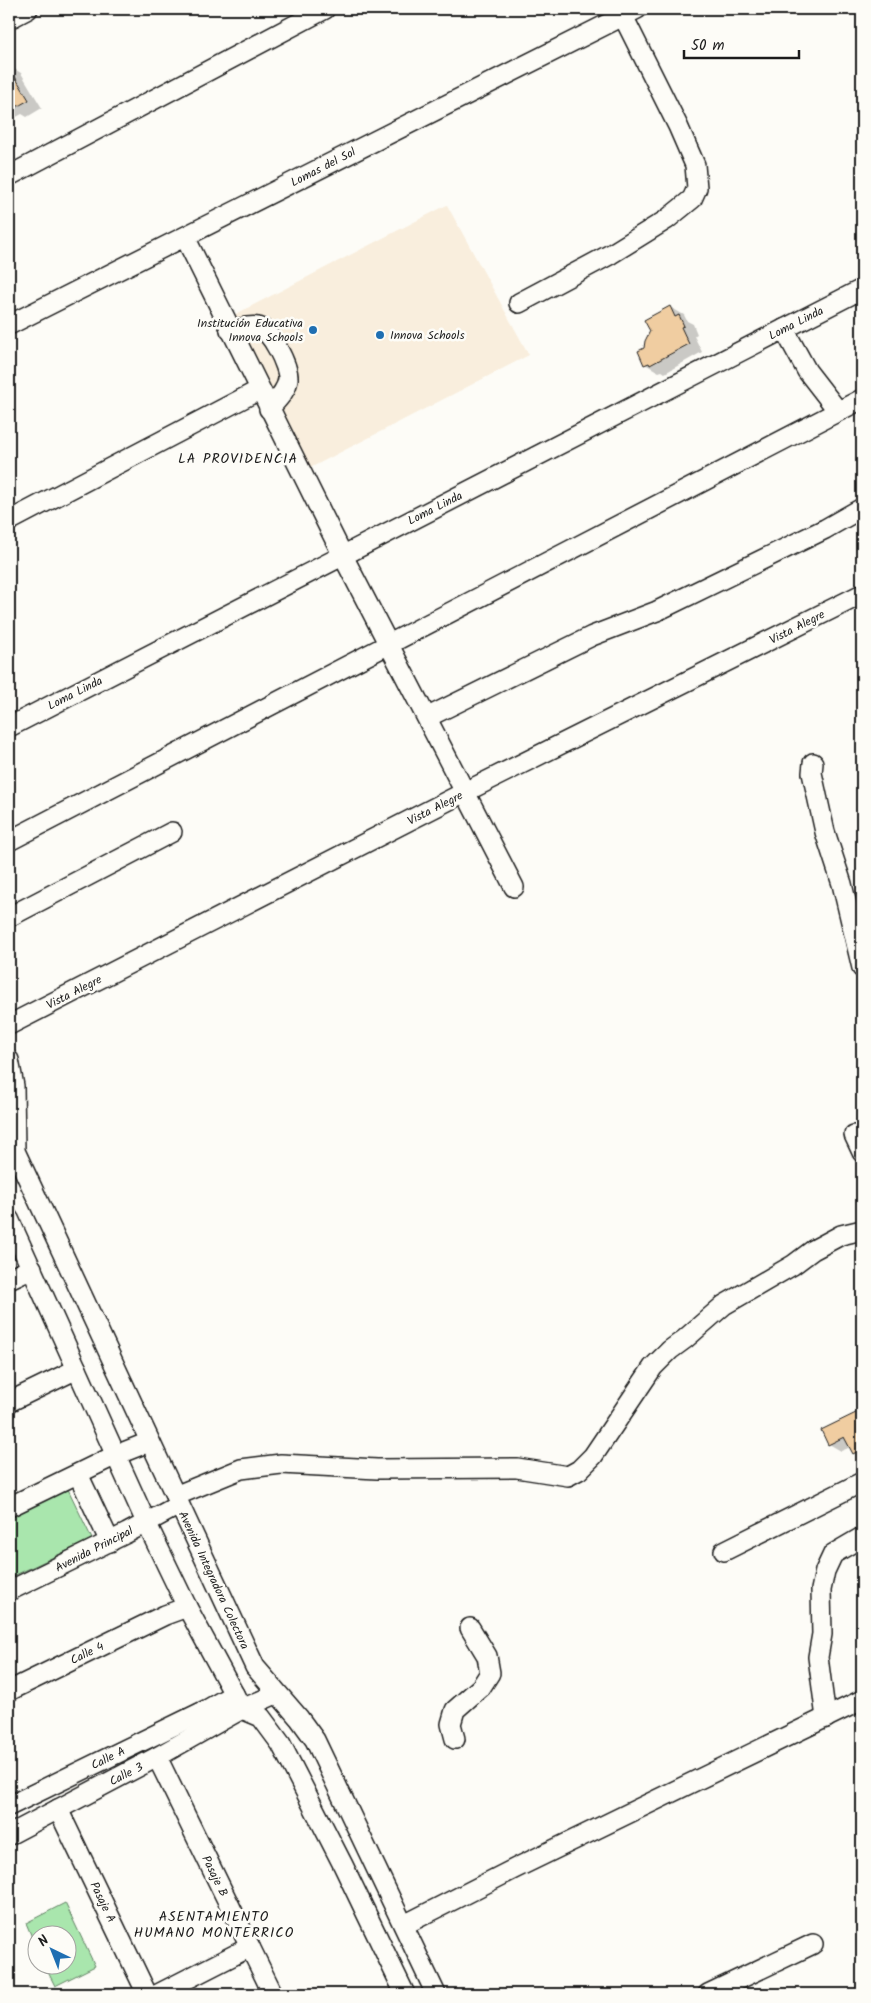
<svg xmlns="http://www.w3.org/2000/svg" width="871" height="2003" viewBox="0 0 871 2003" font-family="Kalam,sans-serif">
<rect width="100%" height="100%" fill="#fdfcf7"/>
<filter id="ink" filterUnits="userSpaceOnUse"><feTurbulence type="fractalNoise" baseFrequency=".02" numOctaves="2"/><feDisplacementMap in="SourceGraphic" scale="10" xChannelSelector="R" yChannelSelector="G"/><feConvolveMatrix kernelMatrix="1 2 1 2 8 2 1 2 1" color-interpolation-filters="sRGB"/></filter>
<g filter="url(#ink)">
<!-- built -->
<path fill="#f9eedd" d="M447 205 529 355 310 468 232 316Z"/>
<!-- green -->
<g fill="#a9e6ad" stroke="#628164">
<path d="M67 1487 92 1539 9 1578V1515Z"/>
<path d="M65 1903 95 1966 55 1986 45 1966H68V1936H38L37 1949 26 1923Z"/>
</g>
<!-- shadow -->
<g fill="#0003">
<path d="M9 66 21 73 42 108 27 117 22 114 9 121Z"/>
<path d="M670 307 684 315 687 321 693 324 697 334 694 336 702 352 665 373 662 371 659 372 645 364V349Z"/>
<path d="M862 1411V1458L854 1453 851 1447 841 1451 829 1444 822 1431Z"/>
</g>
<!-- building -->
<g fill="#f0cda1" stroke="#1c1c1c">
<path d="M9 67 29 100 9 111Z"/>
<path d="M670 306 675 317 679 315 684 326 681 327 689 344 650 365 649 363 644 365 638 351 644 348 645 341 650 331 644 320Z"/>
<path d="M862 1410V1449L853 1454 844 1437 828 1445 821 1430Z"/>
</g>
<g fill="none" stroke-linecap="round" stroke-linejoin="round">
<defs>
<g id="minor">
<path d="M9 19 28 9"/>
<path d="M9 176 325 9"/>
<path d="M185 237 343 556 514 887"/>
<path d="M519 303 611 254 666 220 692 199 697 188 695 165 678 126 623 16"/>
<path d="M9 325 637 9"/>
<path d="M784 329 807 371 838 411"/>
<path d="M230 330C239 329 249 325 258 327 270 328 289 367 288 379 287 391 276 401 269 409"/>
<path d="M9 521 259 390"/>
<path d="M428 717 592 636 657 611 825 529 862 508"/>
<path d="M9 727 862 289"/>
<path d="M813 763 812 773 825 832 842 884 862 968"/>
<path d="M9 841 862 399"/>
<path d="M9 917 172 832"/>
<path d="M9 1025 465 792 862 594"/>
<path d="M9 1060 14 1086 15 1151 255 1667 299 1718 315 1740 436 1994"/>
<path d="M854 1135 862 1152"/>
<path d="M9 1219 146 1522 187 1607 242 1709 261 1717 281 1744 343 1865 405 1994"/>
<path d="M9 1279 32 1268"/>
<path d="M9 1402 77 1369"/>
<path d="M78 1474 110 1542"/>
<path d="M175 1496 241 1469 281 1464 377 1469 517 1468 568 1476 579 1470 593 1456 653 1367 670 1350 685 1339 724 1305 793 1265 813 1250 841 1235 862 1230"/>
<path d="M9 1507 116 1455 149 1442"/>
<path d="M724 1551 862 1482"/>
<path d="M9 1591 127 1533 179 1505"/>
<path d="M9 1691 165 1615 187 1607"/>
<path d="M826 1718 818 1657 822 1634 821 1590 825 1571 833 1554 862 1537"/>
<path d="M455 1739 451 1724 455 1710 481 1687 490 1673 487 1656 470 1628"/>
<path d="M157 1757 273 1994"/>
<path d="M9 1806 208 1709 234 1694"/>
<path d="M58 1809 147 1994"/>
<path d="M9 1835 157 1757 242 1709 276 1694"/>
<path d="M404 1925 516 1868 862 1700"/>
<path d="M158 1994 250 1947"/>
<path d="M708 1994 813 1944"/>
</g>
</defs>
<!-- minor casing -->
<use href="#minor" stroke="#1c1c1c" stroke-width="22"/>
<!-- minor -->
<use href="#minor" stroke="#fdfcf7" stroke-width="19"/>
</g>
</g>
<!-- markers -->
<g fill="#1f6fb2" stroke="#fdfcf7" stroke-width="2">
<circle cx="313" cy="330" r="5"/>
<circle cx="380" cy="335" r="5"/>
</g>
<g text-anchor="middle" stroke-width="5" stroke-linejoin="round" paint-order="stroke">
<!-- street labels -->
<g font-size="12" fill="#1c1c1c" stroke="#fdfcf7">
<text transform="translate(323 167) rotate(-27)" y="4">Lomas del Sol</text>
<text transform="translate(796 323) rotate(-27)" y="4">Loma Linda</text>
<text transform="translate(435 508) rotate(-27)" y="4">Loma Linda</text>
<text transform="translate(797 627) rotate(-27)" y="4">Vista Alegre</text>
<text transform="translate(75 693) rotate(-27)" y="4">Loma Linda</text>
<text transform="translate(435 808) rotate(-27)" y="4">Vista Alegre</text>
<text transform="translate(74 992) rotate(-27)" y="4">Vista Alegre</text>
<text transform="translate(94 1549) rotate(-27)" y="4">Avenida Principal</text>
<text transform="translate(214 1580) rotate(65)" y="4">Avenida Integradora Colectora</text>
<text transform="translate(87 1653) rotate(-26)" y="4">Calle 4</text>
<text transform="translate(108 1758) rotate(-26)" y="4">Calle A</text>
<text transform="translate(126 1774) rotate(-27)" y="4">Calle 3</text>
<text transform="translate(215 1876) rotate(64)" y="4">Pasaje B</text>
<text transform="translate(103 1902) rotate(64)" y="4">Pasaje A</text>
</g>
<!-- poi labels -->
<g font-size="12" fill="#1c1c1c" stroke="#fdfcf7" text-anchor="end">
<text x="303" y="327">Institución Educativa<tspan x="303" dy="14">Innova Schools</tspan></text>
<text x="390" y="339" text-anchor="start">Innova Schools</text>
</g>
<!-- neighbourhood labels -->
<g font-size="14" letter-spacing="1" fill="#1c1c1c" stroke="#fdfcf7">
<text x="238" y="463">LA PROVIDENCIA</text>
<text x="214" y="1921">ASENTAMIENTO<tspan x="214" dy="16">HUMANO MONTERRICO</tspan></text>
</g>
</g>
<!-- margin -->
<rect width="871" height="2003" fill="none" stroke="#fdfcf7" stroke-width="30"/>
<rect x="15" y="15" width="841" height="1973" fill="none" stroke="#1c1c1c" stroke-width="2" filter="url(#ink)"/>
<!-- north arrow -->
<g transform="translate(52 1950) rotate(317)"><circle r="24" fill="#fdfcf7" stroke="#a3a29f"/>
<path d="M0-4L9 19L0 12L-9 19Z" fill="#1f6fb2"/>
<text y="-8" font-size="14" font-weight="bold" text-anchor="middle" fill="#1c1c1c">N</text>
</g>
<!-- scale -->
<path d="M684 50v8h115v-8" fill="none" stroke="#1c1c1c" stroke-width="2.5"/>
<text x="691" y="50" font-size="15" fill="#1c1c1c" stroke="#fdfcf7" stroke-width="4" paint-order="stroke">50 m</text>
</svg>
